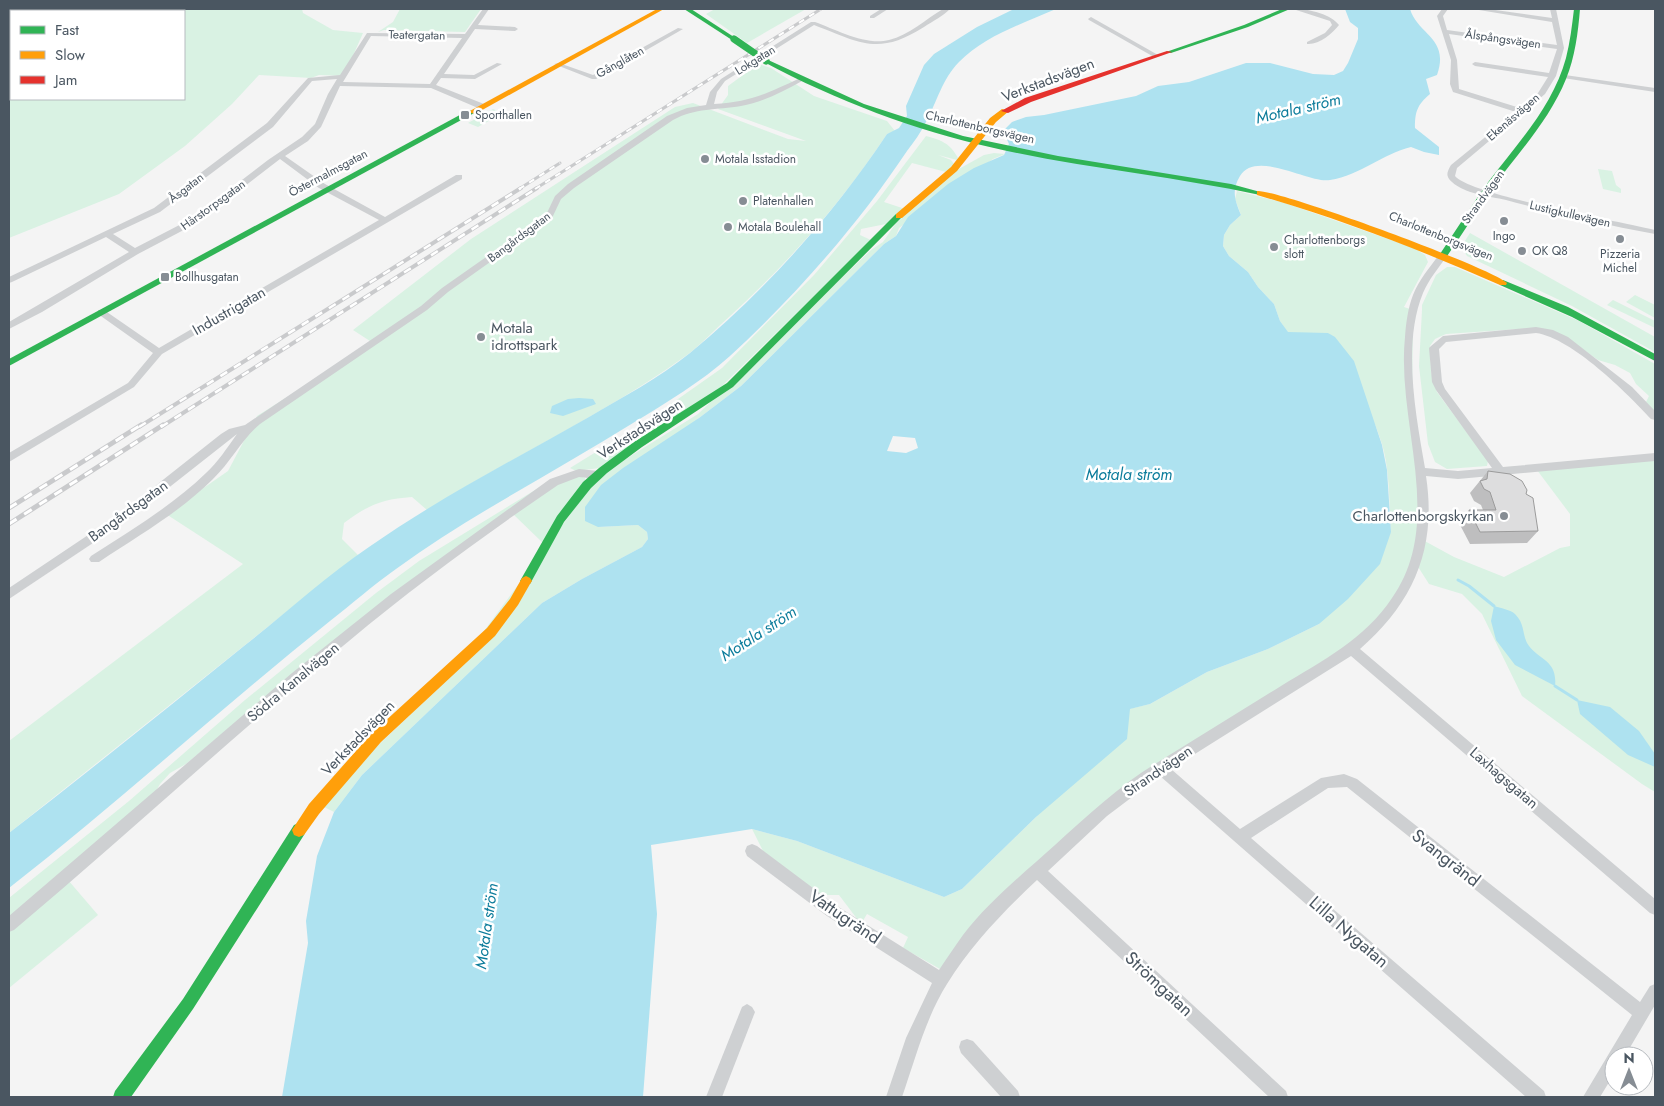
<svg xmlns="http://www.w3.org/2000/svg" width="1664" height="1106" viewBox="0 0 1664 1106" font-family="Jost,sans-serif">
<rect width="100%" height="100%" fill="#f4f4f4"/>
<!-- green -->
<g fill="#d9f2e3" fill-rule="evenodd">
<path d="M9 9H302L303 13 333 30 363 33 344 76 319 75 311 78 259 75 232 104 185 146 119 194 9 238ZM11 11H184V99H11Z"/>
<path d="M400 9H481L465 32 384 30 378 32 393 22Z"/>
<path d="M715 9H806L747 43 706 14Z"/>
<path d="M758 64 771 68 814 96 887 121 895 131 887 134C843 201 788 263 729 317 715 329 702 344 687 355 605 414 512 457 427 510L412 497C382 499 368 505 344 523L342 539 358 555 9 833V741L243 564 166 514 228 471 257 416 373 343 353 330 471 239 675 107 693 103 788 139 806 141 718 109 728 95V86Z"/>
<path d="M493 109 503 113 478 127 468 123Z"/>
<path d="M926 136C941 140 950 143 958 158L957 160 938 155 951 160 954 164 946 172 912 163 884 202 905 209 886 224 861 229 860 235 871 240 721 387 600 468 576 471 570 468 651 418 722 368 814 275 877 201Z"/>
<path d="M994 153 1005 154 993 159 899 228 896 236 884 244 741 386 699 418 598 527 638 525 647 532 648 539 642 547 582 579 542 603 362 775 334 812 322 806 351 771 450 677 592 485 621 462 698 414 871 250 883 242 896 223 957 170 984 155Z"/>
<path d="M1598 169 1612 171 1616 185 1621 189V193L1603 189Z"/>
<path d="M1237 191 1285 203 1414 248 1425 255 1428 262 1404 307 1413 310 1412 403 1421 539 1454 557 1504 577 1560 548 1570 546V514L1534 466 1655 454V792L1642 784 1522 696 1482 614 1462 594 1429 584 1415 562 1375 627 1100 807 940 969 903 948 908 937 867 914 861 924 839 895H821L763 851 752 829 797 841 944 897 962 889 1036 817 1129 709 1150 704 1207 672 1268 649 1319 624 1391 532C1389 503 1390 471 1382 444 1370 405 1347 369 1328 333H1288L1280 321 1274 304 1258 287 1248 272 1229 256 1223 246 1224 235 1230 225 1241 215 1235 199Z"/>
<path d="M1470 233 1655 337V352L1572 306 1467 256 1461 247Z"/>
<path d="M1447 267H1455L1579 321 1655 364V412L1646 402 1649 396 1636 384 1630 373 1615 365 1598 360 1581 348 1534 328 1446 334 1435 339 1430 346 1431 372 1437 392 1488 461 1487 466 1447 469 1435 462 1428 444 1419 366 1422 310V305L1436 275Z"/>
<path d="M1635 295 1655 305V318L1626 302Z"/>
<path d="M1613 300 1655 321V328L1607 305Z"/>
<path d="M577 475 585 478V481L543 543 513 514 552 484Z"/>
<path d="M540 487 254 707 186 764 170 773 160 784 151 800 9 921V898L129 801 245 700 376 593 419 561Z"/>
<path d="M68 880 98 915 9 988V927Z"/>
</g>
<!-- water -->
<g fill="#aee2f0" fill-rule="evenodd">
<path d="M1014 9H1056C1024 23 984 36 959 62 942 79 937 102 926 122 921 132 914 142 907 151 857 226 796 295 730 356 701 382 666 403 633 423 555 472 470 515 396 569 373 585 352 604 330 621 221 708 119 802 9 888V833C88 772 166 709 244 646 286 613 325 577 369 547 439 498 515 459 589 417 623 397 659 378 690 353 764 292 834 214 887 134L899 128 907 116 906 106 924 65 934 54 977 27Z"/>
<path d="M1345 9H1410C1418 35 1450 38 1437 75L1426 79 1430 94C1417 105 1415 112 1415 128L1439 147V155L1424 152 1411 147C1382 154 1361 175 1330 180 1310 184 1256 149 1240 176 1231 191 1235 200 1241 215L1230 225 1224 235 1223 246 1229 256 1248 272 1258 287 1274 304 1280 321 1288 332 1328 333 1335 337 1354 361 1382 445 1387 470 1391 532 1380 564 1348 599 1319 624 1268 649 1207 672 1150 704 1130 709 1127 739 1036 817 962 889 944 897 797 841 752 829 651 845 657 914 643 1097H282L308 943 306 921 317 856 334 812 362 775 542 603 582 579 642 547 648 539 647 532 638 525 598 527 585 521V507L601 485 623 468 699 418 741 386 884 244 896 236 908 217 948 184 974 168 1004 155 1009 144 1004 133 1005 129 1012 122 1026 117 1044 115 1136 96 1158 86 1189 82 1246 63H1270L1313 74 1334 75 1343 71 1348 63 1358 39V28L1350 22ZM893 436 915 438 918 448 906 453 887 451Z"/>
<path d="M579 398 593 399 596 404 563 416 550 413 552 406 568 399Z"/>
<path d="M1494 606C1500 608 1511 610 1515 614 1525 624 1522 633 1527 643 1537 660 1558 659 1555 686L1515 665 1496 640 1491 621Z"/>
<path d="M1577 700 1610 707 1639 731 1655 754V767L1628 755 1580 714Z"/>
</g>
<g fill="none" stroke-linecap="round" stroke-linejoin="round">
<!-- stream -->
<g stroke="#aee2f0" stroke-width="3">
<path d="M1458 580 1469 586 1494 606"/>
<path d="M1555 686 1577 700"/>
</g>
<!-- street -->
<g fill="#ced0d2" fill-rule="evenodd">
<path d="M483 9H489L478 25 515 27 518 29 515 31 475 29 444 74 474 75 497 63 502 64 475 79 441 78 436 85 484 104V108H478L431 88 340 86 321 127 308 141 285 156 325 184 385 217 456 175H462V179L162 354 134 387 9 462V453L128 383 153 353 98 314V310H104L159 348 379 220 319 188 280 159 197 223 138 254 42 312 9 329V322L129 252 106 237 12 282 9 283V277L154 208 267 123 308 78 340 75 367 33 465 34ZM371 36 462 38 430 84 343 82ZM337 79 328 94 315 124 302 137 268 160 191 219 135 248 113 234 160 212 273 127 312 81Z"/>
<path d="M881 9H888L874 18H870V16Z"/>
<path d="M943 9H950C943 16 933 21 924 27 878 56 861 43 814 25L725 81 717 92 714 104C749 102 766 94 798 79H802V81C782 92 763 102 741 106 717 110 695 108 673 120L574 188 561 199 552 218 448 292 427 310 260 424C241 440 231 462 213 479 180 512 138 536 99 562H91L89 559 91 556C131 530 172 506 206 473 218 462 227 448 237 434L129 519 9 599V588L121 513 221 434 229 429 245 425 421 306 442 288 546 215 555 196 568 184 667 116 687 108 706 105 710 92 721 79 811 22H815C837 30 866 46 889 40 909 35 926 19 943 9Z"/>
<path d="M1293 9C1307 8 1331 14 1339 25 1332 34 1319 45 1307 44V42L1325 33 1332 25 1330 21Z"/>
<path d="M1442 9H1448L1443 16 1447 30 1557 45 1552 22 1473 9H1488L1552 18 1550 9H1556L1564 48 1556 76 1545 94 1457 168 1455 176C1470 195 1623 222 1655 230V234C1605 225 1555 213 1506 200 1489 196 1465 194 1452 182 1445 176 1447 172 1451 165L1516 112 1453 92 1450 84 1451 60 1437 16ZM1449 34 1557 49 1549 73 1475 62 1472 64 1475 66 1548 77 1538 93 1520 108 1459 89 1457 60Z"/>
<path d="M1091 17 1158 55 1159 56 1154 57 1089 20 1088 19Z"/>
<path d="M678 28 683 29 596 79H592L554 64 559 63 593 75Z"/>
<path d="M1565 75 1655 88V92L1563 78 1561 77Z"/>
<path d="M1442 254 1446 257C1438 269 1429 279 1423 293 1402 344 1416 416 1425 468L1458 471 1492 468 1436 390 1432 382 1429 348 1431 346 1443 336 1536 327 1553 330 1568 337 1632 387 1655 411V420L1651 419C1627 393 1572 338 1536 333L1446 342 1439 349 1442 382 1445 389 1503 467 1655 453V461L1458 479 1426 476C1437 548 1414 602 1360 649L1655 899V915L1650 913 1351 656 1171 769 1240 829 1321 778 1344 774 1357 779 1640 1002 1650 986 1655 984V1005L1625 1056H1614V1074L1600 1097H1583L1632 1015 1347 787 1328 788 1251 838 1544 1091 1546 1097H1526L1160 776 1107 816 1048 871 1286 1091 1288 1097H1269L1037 880C1003 912 972 944 947 984 926 1017 915 1060 902 1097H886L906 1038 932 983 827 916 747 856 745 851 747 846 752 844 757 846 837 906 939 970C947 958 955 946 963 935 989 901 1024 873 1055 845 1087 816 1119 786 1155 764 1197 738 1239 712 1281 686 1322 661 1365 639 1392 598 1446 521 1396 424 1405 337 1406 323 1408 308 1413 295 1419 280 1429 268 1439 255Z"/>
<path d="M579 469 598 471 603 475 598 479 579 477 558 485C486 534 416 585 349 641 235 734 127 835 14 930L9 932V916L292 673 391 594 550 479Z"/>
<path d="M747 1004 752 1007 755 1012 722 1097H706L742 1007Z"/>
<path d="M967 1039 973 1041 1018 1091 1020 1097H1001L961 1053 959 1047 961 1041Z"/>
</g>
<!-- fast -->
<g fill="#30b455" fill-rule="evenodd">
<path d="M684 9H691L737 39 732 40Z"/>
<path d="M1282 9H1290L1248 27 1171 53 1166 52 1244 25Z"/>
<path d="M1574 9H1580C1578 33 1575 57 1566 79 1550 119 1519 152 1494 186 1477 210 1462 235 1445 259H1439L1438 257C1455 232 1471 206 1489 181 1518 143 1553 106 1566 58 1570 42 1572 26 1574 9Z"/>
<path d="M766 59 864 104 963 136 1058 156 1231 184 1264 193 1260 195C1172 176 1082 168 994 148 914 130 837 101 764 62L763 61Z"/>
<path d="M469 110 476 112 9 366V359Z"/>
<path d="M896 214H899L903 216 733 387 642 447 607 473 591 488 564 522 530 584H522L520 581 557 516 583 482 599 468 634 442 727 383Z"/>
<path d="M1503 280 1568 307 1655 354V361L1572 317 1500 285 1499 283Z"/>
<path d="M299 823 304 825 306 830 304 835 193 1009 131 1097H113L115 1091 183 999 294 825Z"/>
</g>
<!-- slow -->
<g fill="#ff9f0a" fill-rule="evenodd">
<path d="M657 9H664L475 114 468 112Z"/>
<path d="M1002 109 1009 111 996 122 957 171 902 218H896V214L951 167 990 118Z"/>
<path d="M1257 191C1277 189 1492 268 1507 283L1506 285H1500C1421 250 1340 219 1257 195Z"/>
<path d="M526 576 530 578 532 581 530 584 518 605 495 636 381 742 319 814 304 835 299 837 294 835 292 830 309 804 371 734 487 628 510 599 522 578Z"/>
</g>
<!-- jam -->
<path fill="#e5322d" fill-rule="evenodd" d="M1167 51 1172 52 1031 102 1008 113 1001 111 1025 98Z"/>
<defs>
<g id="rail-far2">
<path d="M519 189 560 163"/>
<path d="M535 189 821 9"/>
</g>
<g id="rail-far1">
<path d="M139 427 521 188"/>
<path d="M161 427 537 188"/>
</g>
<g id="rail">
<path d="M9 508 141 425"/>
<path d="M9 524 163 425"/>
</g>
</defs>
<!-- rail-far2 casing -->
<use href="#rail-far2" stroke="#c9cacc" stroke-width="3"/>
<!-- rail-far1 casing -->
<use href="#rail-far1" stroke="#c9cacc" stroke-width="4"/>
<!-- rail casing -->
<use href="#rail" stroke="#c9cacc" stroke-width="5"/>
<!-- rail-far2 -->
<use href="#rail-far2" stroke="#fff" stroke-width="2" stroke-dasharray="6" stroke-linecap="butt"/>
<!-- rail-far1 -->
<use href="#rail-far1" stroke="#fff" stroke-width="2.5" stroke-dasharray="8" stroke-linecap="butt"/>
<!-- rail -->
<use href="#rail" stroke="#fff" stroke-width="3" stroke-dasharray="9" stroke-linecap="butt"/>
<!-- fast-bridge -->
<path stroke="#30b455" stroke-width="7" d="M734 39 766 61"/>
</g>
<!-- wall -->
<path fill="#bebebf" d="M1488 471 1526 494 1538 531 1527 543 1470 544 1459 523 1469 510H1483L1481 505 1474 501 1470 493Z"/>
<!-- building -->
<path fill="#ddddde" stroke="#9b9b9b" d="M1488 471 1510 474 1522 481 1527 490 1526 494 1533 498 1538 531 1480 532 1469 510H1496L1490 492 1484 489 1480 481 1487 479Z"/>
<!-- markers -->
<g fill="#868d94" stroke="#fff" stroke-width="2">
<rect x="460" y="110" width="10" height="10" rx="2.5"/>
<circle cx="705" cy="159" r="5"/>
<circle cx="743" cy="201" r="5"/>
<circle cx="1504" cy="221" r="5"/>
<circle cx="728" cy="227" r="5"/>
<circle cx="1620" cy="239" r="5"/>
<circle cx="1274" cy="247" r="5"/>
<circle cx="1522" cy="251" r="5"/>
<rect x="160" y="272" width="10" height="10" rx="2.5"/>
<circle cx="481" cy="337" r="5"/>
<circle cx="1504" cy="516" r="5"/>
</g>
<g text-anchor="middle" stroke-width="5" stroke-linejoin="round" paint-order="stroke">
<!-- far-street labels -->
<g font-size="12" fill="#4a5661" stroke="#fff">
<text transform="translate(417 35) rotate(1)" y="4">Teatergatan</text>
<text transform="translate(1503 39) rotate(8)" y="4">Ålspångsvägen</text>
<text transform="translate(755 60) rotate(-32)" y="4">Lokgatan</text>
<text transform="translate(620 62) rotate(-29)" y="4">Gånglåten</text>
<text transform="translate(1513 117) rotate(-41)" y="4">Ekenäsvägen</text>
<text transform="translate(980 127) rotate(13)" y="4">Charlottenborgsvägen</text>
<text transform="translate(328 173) rotate(-28)" y="4">Östermalmsgatan</text>
<text transform="translate(186 188) rotate(-38)" y="4">Åsgatan</text>
<text transform="translate(1483 197) rotate(-54)" y="4">Strandvägen</text>
<text transform="translate(213 205) rotate(-36)" y="4">Hårstorpsgatan</text>
<text transform="translate(1570 214) rotate(13)" y="4">Lustigkullevägen</text>
<text transform="translate(1441 236) rotate(22)" y="4">Charlottenborgsvägen</text>
<text transform="translate(519 237) rotate(-37)" y="4">Bangårdsgatan</text>
</g>
<!-- far-poi labels -->
<g font-size="12" fill="#4a5661" stroke="#fff" text-anchor="start">
<text x="475" y="119">Sporthallen</text>
<text x="715" y="163">Motala Isstadion</text>
<text x="753" y="205">Platenhallen</text>
<text x="738" y="231">Motala Boulehall</text>
<text x="1504" y="240" text-anchor="middle">Ingo</text>
<text x="1284" y="244">Charlottenborgs<tspan x="1284" dy="14">slott</tspan></text>
<text x="1532" y="255">OK Q8</text>
<text x="1620" y="258" text-anchor="middle">Pizzeria<tspan x="1620" dy="14">Michel</tspan></text>
<text x="175" y="281">Bollhusgatan</text>
</g>
<!-- street labels -->
<g font-size="15" fill="#4a5661" stroke="#fff">
<text transform="translate(1048 80) rotate(-21)" y="5">Verkstadsvägen</text>
<text transform="translate(229 311) rotate(-30)" y="5">Industrigatan</text>
<text transform="translate(640 429) rotate(-33)" y="5">Verkstadsvägen</text>
<text transform="translate(128 511) rotate(-36)" y="5">Bangårdsgatan</text>
<text transform="translate(293 682) rotate(-40)" y="5">Södra Kanalvägen</text>
<text transform="translate(358 738) rotate(-46)" y="5">Verkstadsvägen</text>
<text transform="translate(1158 771) rotate(-34)" y="5">Strandvägen</text>
<text transform="translate(1504 778) rotate(41)" y="5">Laxhagsgatan</text>
</g>
<!-- poi labels -->
<g font-size="15" fill="#4a5661" stroke="#fff" text-anchor="start">
<text x="491" y="333">Motala<tspan x="491" dy="17">idrottspark</tspan></text>
<text x="1494" y="521" text-anchor="end">Charlottenborgskyrkan</text>
</g>
<!-- water labels -->
<g font-size="16" font-style="italic" fill="#0c7c9b" stroke="#fff">
<text transform="translate(1298 108) rotate(-13)" y="6">Motala ström</text>
<text x="1129" y="480">Motala ström</text>
<text transform="translate(758 633) rotate(-33)" y="6">Motala ström</text>
<text transform="translate(486 926) rotate(-82)" y="6">Motala ström</text>
</g>
<!-- near-street labels -->
<g font-size="18" fill="#4a5661" stroke="#fff">
<text transform="translate(1446 858) rotate(38)" y="6">Svangränd</text>
<text transform="translate(845 917) rotate(34)" y="6">Vattugränd</text>
<text transform="translate(1349 932) rotate(41)" y="6">Lilla Nygatan</text>
<text transform="translate(1159 984) rotate(43)" y="6">Strömgatan</text>
</g>
</g>
<!-- border -->
<rect width="1664" height="1106" fill="none" stroke="#4a5661" stroke-width="20"/>
<!-- legend -->
<rect x="10" y="10" width="175" height="90" fill="#ffffff" stroke="#b7bbc0"/>
<rect x="20" y="26" width="25" height="8" fill="#30b455" stroke="#b7bbc0"/>
<text x="55" y="35" font-size="15" fill="#4a5661">Fast</text>
<rect x="20" y="51" width="25" height="8" fill="#ff9f0a" stroke="#b7bbc0"/>
<text x="55" y="60" font-size="15" fill="#4a5661">Slow</text>
<rect x="20" y="76" width="25" height="8" fill="#e5322d" stroke="#b7bbc0"/>
<text x="55" y="85" font-size="15" fill="#4a5661">Jam</text>
<!-- north arrow -->
<g transform="translate(1629 1071)"><circle r="24" fill="#ffffff" stroke="#b7bbc0"/>
<path d="M0-4L9 19L0 12L-9 19Z" fill="#868d94"/>
<text y="-8" font-size="14" font-weight="bold" text-anchor="middle" fill="#4a5661">N</text>
</g>
</svg>
